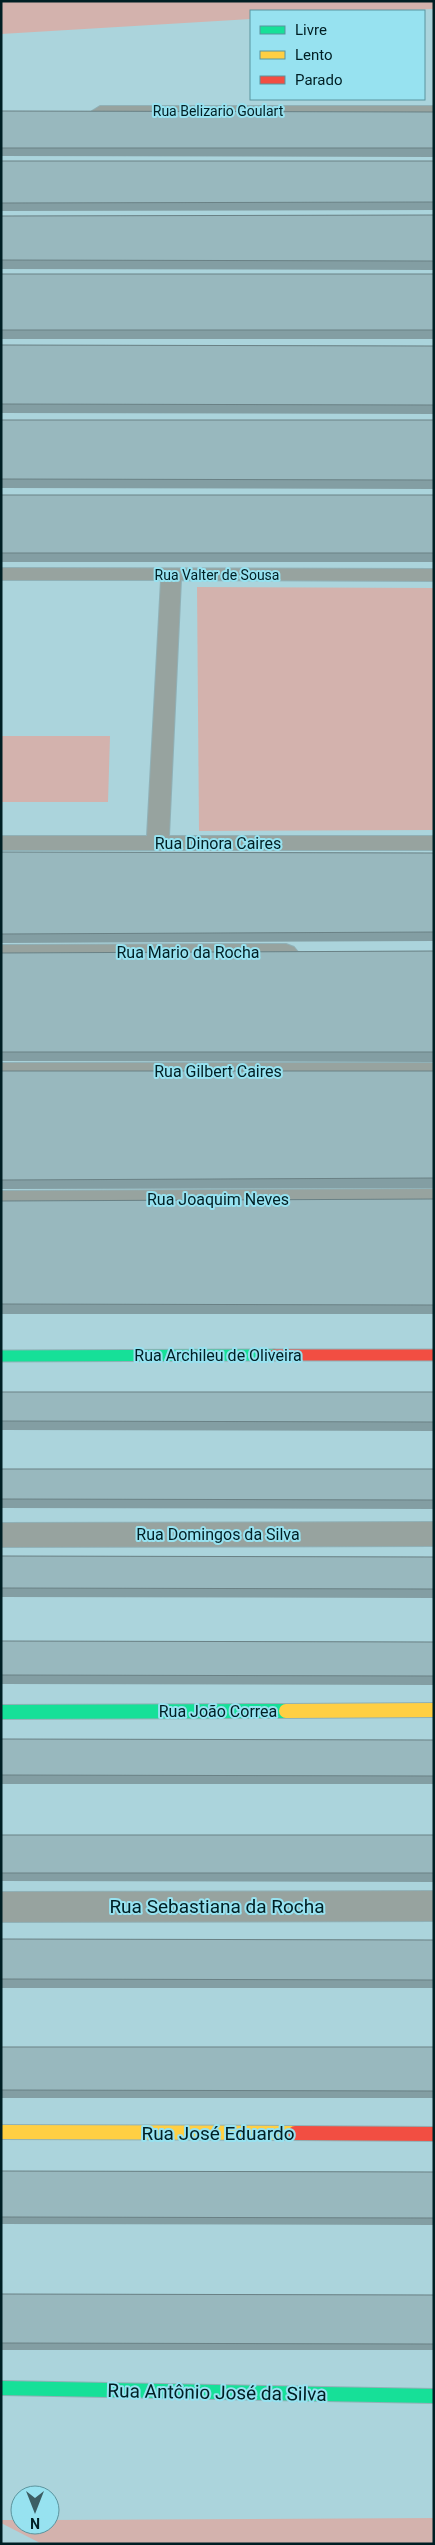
<svg xmlns="http://www.w3.org/2000/svg" width="435" height="2545" viewBox="0 0 435 2545" font-family="Roboto,sans-serif">
<rect width="100%" height="100%" fill="#abd4dc"/>
<!-- green -->
<g fill="#d3b2ad">
<path d="M1 1H434V9L370 11H251V19L1 34Z"/>
<path d="M197 587 434 588V830L199 831Z"/>
<path d="M1 736H110L108 802H1Z"/>
<path d="M434 2518V2544H42L1 2523V2520H20V2525H50V2520Z"/>
</g>
<g fill="none" stroke-linecap="round" stroke-linejoin="round">
<defs>
<g id="street">
<path d="M100 106H434V116L94 114 92 111Z"/>
<path d="M1 568 434 569V581L181 580 169 836H434V850H1V836H147L161 580H1Z"/>
<path d="M286 944 294 947 298 952 294 957 286 960 1 961V945Z"/>
<rect x="1" y="1063" width="433" height="16"/>
<path d="M434 1189V1207L1 1209V1191Z"/>
<path d="M434 1522V1546L1 1547V1523Z"/>
<path d="M434 1891V1921L1 1922V1892Z"/>
</g>
<path id="fast-far1" d="M1 1356 274 1355"/>
<g id="fast">
<path d="M1 1712 286 1711"/>
<path d="M1 2388 434 2396"/>
</g>
<g id="slow">
<path d="M286 1711 434 1710"/>
<path d="M1 2132 295 2133"/>
</g>
<path id="jam-far1" d="M274 1355H434"/>
<path id="jam" d="M295 2133 434 2134"/>
</defs>
<!-- street casing -->
<use href="#street" stroke="#90b1b7" stroke-width="2"/>
<!-- fast-far1 casing -->
<use href="#fast-far1" stroke="#90b1b7" stroke-width="13"/>
<!-- fast casing -->
<use href="#fast" stroke="#90b1b7" stroke-width="16"/>
<!-- slow casing -->
<use href="#slow" stroke="#90b1b7" stroke-width="16"/>
<!-- jam-far1 casing -->
<use href="#jam-far1" stroke="#90b1b7" stroke-width="13"/>
<!-- jam casing -->
<use href="#jam" stroke="#90b1b7" stroke-width="16"/>
<!-- street -->
<use href="#street" fill="#97a39f" fill-rule="evenodd"/>
<!-- fast-far1 -->
<use href="#fast-far1" stroke="#16e098" stroke-width="11"/>
<!-- fast -->
<use href="#fast" stroke="#16e098" stroke-width="14"/>
<!-- slow -->
<use href="#slow" stroke="#ffcf43" stroke-width="14"/>
<!-- jam-far1 -->
<use href="#jam-far1" stroke="#f24e42" stroke-width="11"/>
<!-- jam -->
<use href="#jam" stroke="#f24e42" stroke-width="14"/>
</g>
<!-- wall -->
<g fill="#839ea3">
<path d="M1 111 434 112V157L1 156Z"/>
<path d="M1 161H434V210L1 211Z"/>
<path d="M434 215V270L1 269V216Z"/>
<rect x="1" y="274" width="433" height="65"/>
<path d="M1 345 434 346V414L1 413Z"/>
<path d="M1 420H434V489L1 488Z"/>
<rect x="1" y="495" width="433" height="67"/>
<path d="M1 852 434 853V941L1 943Z"/>
<path d="M434 951V1062L1 1061V953Z"/>
<path d="M1 1071H434V1188L1 1189Z"/>
<path d="M434 1199V1314H1V1201Z"/>
<path d="M1 1392H434V1431L1 1430Z"/>
<path d="M1 1469H434V1509L1 1508Z"/>
<path d="M1 1556 434 1557V1598L1 1597Z"/>
<path d="M1 1641 434 1642V1685L1 1684Z"/>
<path d="M1 1739 434 1740V1784H1Z"/>
<path d="M1 1835H434V1882L1 1881Z"/>
<path d="M1 1939 434 1940V1988H1Z"/>
<rect x="1" y="2047" width="433" height="51"/>
<path d="M1 2171 434 2172V2225L1 2224Z"/>
<path d="M1 2294 434 2295V2350H1Z"/>
</g>
<!-- building -->
<g fill="#98b8be" stroke="#6a8185">
<path d="M1 111 434 112V148H1Z"/>
<path d="M1 161H434V202L1 203Z"/>
<path d="M434 215V261L1 260V216Z"/>
<rect x="1" y="274" width="433" height="56"/>
<path d="M1 345 434 346V405L1 404Z"/>
<path d="M1 420H434V480L1 479Z"/>
<rect x="1" y="495" width="433" height="58"/>
<path d="M1 852 434 853V932L1 934Z"/>
<path d="M434 951V1052H1V953Z"/>
<path d="M1 1071H434V1178L1 1180Z"/>
<path d="M434 1199V1305L1 1304V1201Z"/>
<path d="M1 1392H434V1422L1 1421Z"/>
<path d="M1 1469H434V1500L1 1499Z"/>
<path d="M1 1556 434 1557V1589L1 1588Z"/>
<path d="M1 1641 434 1642V1676L1 1675Z"/>
<path d="M1 1739 434 1740V1776L1 1775Z"/>
<rect x="1" y="1835" width="433" height="38"/>
<path d="M1 1939 434 1940V1980L1 1979Z"/>
<path d="M1 2047H434V2091L1 2090Z"/>
<path d="M1 2171 434 2172V2218L1 2217Z"/>
<path d="M1 2294 434 2295V2344L1 2343Z"/>
</g>
<g text-anchor="middle" stroke-width="4" stroke-linejoin="round" paint-order="stroke">
<!-- far-street labels -->
<g font-size="14" fill="#001f24" stroke="#97e2f0">
<text x="218" y="116">Rua Belizario Goulart</text>
<text x="217" y="580">Rua Valter de Sousa</text>
</g>
<!-- street labels -->
<g font-size="16" fill="#001f24" stroke="#97e2f0">
<text x="218" y="849">Rua Dinora Caires</text>
<text x="188" y="958">Rua Mario da Rocha</text>
<text x="218" y="1077">Rua Gilbert Caires</text>
<text x="218" y="1205">Rua Joaquim Neves</text>
<text x="218" y="1361">Rua Archileu de Oliveira</text>
<text x="218" y="1540">Rua Domingos da Silva</text>
<text x="218" y="1717">Rua João Correa</text>
</g>
<!-- near-street labels -->
<g font-size="19" fill="#001f24" stroke="#97e2f0">
<text x="217" y="1913">Rua Sebastiana da Rocha</text>
<text x="218" y="2140">Rua José Eduardo</text>
<text transform="translate(217 2392) rotate(1)" y="7">Rua Antônio José da Silva</text>
</g>
</g>
<!-- border -->
<rect width="435" height="2545" fill="none" stroke="#001f24" stroke-width="5"/>
<!-- legend -->
<rect x="250" y="10" width="175" height="90" fill="#97e2f0" stroke="#5b949e"/>
<rect x="260" y="26" width="25" height="8" fill="#16e098" stroke="#5b949e"/>
<text x="295" y="35" font-size="15" fill="#001f24">Livre</text>
<rect x="260" y="51" width="25" height="8" fill="#ffcf43" stroke="#5b949e"/>
<text x="295" y="60" font-size="15" fill="#001f24">Lento</text>
<rect x="260" y="76" width="25" height="8" fill="#f24e42" stroke="#5b949e"/>
<text x="295" y="85" font-size="15" fill="#001f24">Parado</text>
<!-- north arrow -->
<g transform="translate(35 2510) rotate(180)"><circle r="24" fill="#97e2f0" stroke="#5b949e"/>
<path d="M0-4L9 19L0 12L-9 19Z" fill="#3c5e64"/>
<text y="-8" font-size="14" font-weight="bold" text-anchor="middle" fill="#001f24">N</text>
</g>
</svg>
